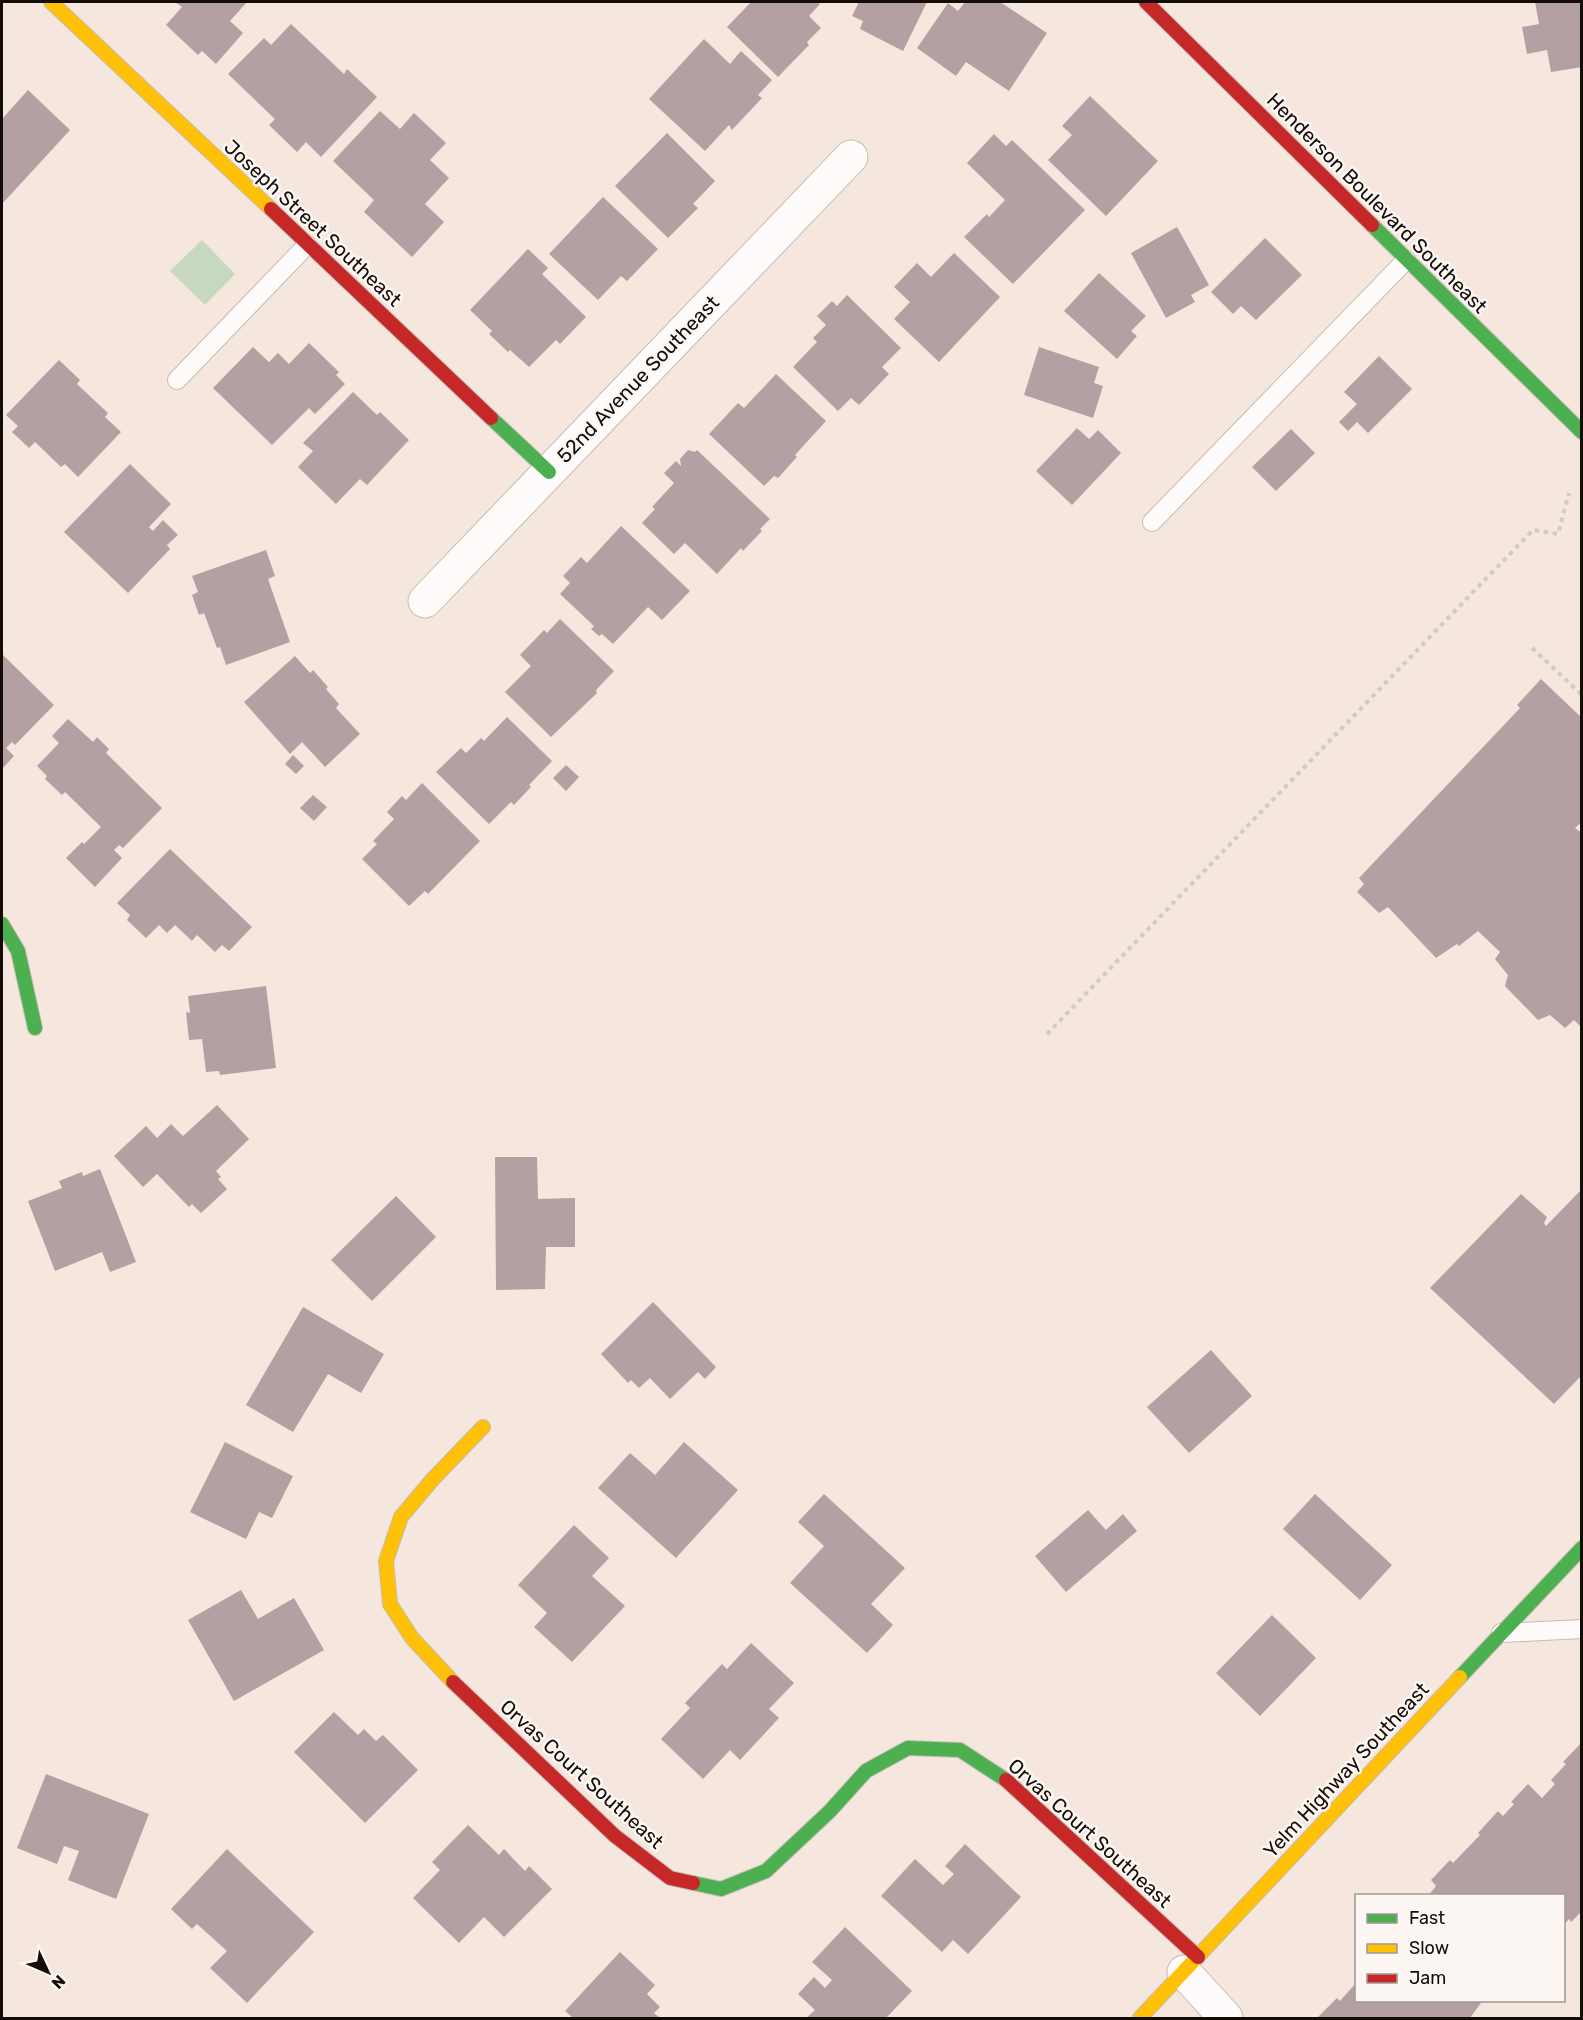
<svg xmlns="http://www.w3.org/2000/svg" width="1583" height="2020" viewBox="0 0 1583 2020" font-family="Rubik,sans-serif">
<rect width="100%" height="100%" fill="#f5e7de"/>
<!-- green -->
<path fill="#c6d8be" d="M202 240 235 274 205 305 170 271Z"/>
<!-- building -->
<g fill="#b4a0a3">
<path d="M175 2H247L230 21 243 33 216 64 202 51 198 55 166 25 182 7Z"/>
<path d="M751 2H818L820 4 809 16 821 28 807 42 809 45 778 77 727 27Z"/>
<path d="M859 2H927L903 51 860 29 863 21 852 16Z"/>
<path d="M965 2H1000L1047 33 1009 91 966 62 956 76 917 48 948 3 958 11Z"/>
<path d="M1535 2H1582V67L1551 72 1547 50 1527 54 1522 27 1539 24Z"/>
<path d="M291 24 344 74 347 69 377 97 321 157 306 142 297 152 269 125 275 119 228 74 264 38 271 45Z"/>
<path d="M704 39 730 64 741 51 772 80 758 95 762 98 732 130 729 125 705 151 649 99Z"/>
<path d="M28 90 70 130 2 204V119Z"/>
<path d="M1090 96 1158 161 1106 216 1048 160 1072 135 1062 126Z"/>
<path d="M380 111 400 129 414 113 446 143 430 160 449 178 425 204 444 222 412 257 364 212 374 200 333 161Z"/>
<path d="M667 133 715 181 693 204 698 208 668 238 615 186Z"/>
<path d="M994 134 1006 146 1012 140 1085 210 1013 284 964 237 987 214 989 217 1005 200 967 163Z"/>
<path d="M603 197 658 249 627 281 621 276 598 300 549 254Z"/>
<path d="M1177 227 1209 285 1191 295 1195 302 1166 318 1131 253Z"/>
<path d="M1265 238 1302 275 1256 320 1241 306 1233 314 1211 292Z"/>
<path d="M528 249 548 268 542 274 586 317 560 344 556 340 529 367 510 350 508 352 489 334 492 331 470 310Z"/>
<path d="M954 253 1000 297 939 362 894 319 910 302 894 287 917 263 931 277Z"/>
<path d="M1099 273 1146 316 1131 331 1137 336 1117 359 1064 311Z"/>
<path d="M847 295 901 348 882 367 889 374 859 405 851 398 838 411 793 367 817 342 813 338 826 325 817 316 832 301 837 306Z"/>
<path d="M309 343 339 372 336 375 345 384 315 414 309 408 272 445 213 388 253 347 269 362 278 353 289 364Z"/>
<path d="M1039 347 1099 367 1094 383 1103 386 1093 418 1024 395Z"/>
<path d="M1379 356 1412 389 1368 433 1357 422 1348 431 1339 422 1357 404 1344 392Z"/>
<path d="M59 360 80 380 77 384 108 413 105 417 121 432 78 477 65 464 61 467 35 442 29 448 12 432 18 426 6 415Z"/>
<path d="M776 374 826 421 795 455 797 457 778 478 774 476 764 486 709 434 738 403 744 408Z"/>
<path d="M353 392 377 415 380 412 409 440 367 485 360 479 336 504 298 467 313 451 303 443Z"/>
<path d="M1077 428 1089 439 1098 430 1121 453 1072 505 1036 471Z"/>
<path d="M1291 429 1315 453 1276 491 1252 467Z"/>
<path d="M688 450 695 452 697 450 770 519 760 529 762 531 743 551 741 548 717 574 685 543 674 554 642 523 655 509 652 507 674 483 664 473 676 461 681 466 680 459Z"/>
<path d="M130 464 171 504 149 527 153 531 163 520 178 535 167 545 170 549 128 593 64 532Z"/>
<path d="M621 526 690 591 662 620 648 607 613 644 602 634 599 636 591 629 594 626 560 594 570 583 563 576 581 557 587 563Z"/>
<path d="M266 550 275 576 268 579 290 642 226 665 220 647 217 648 204 613 199 615 192 595 198 592 192 576Z"/>
<path d="M560 619 614 671 596 690 597 693 551 737 505 692 531 666 520 655 544 630 547 633Z"/>
<path d="M2 654 54 705 15 745 12 742 6 748 14 756 2 769Z"/>
<path d="M295 656 310 673 313 670 328 687 326 689 339 704 336 708 360 734 325 767 302 742 290 754 244 702Z"/>
<path d="M1541 679 1582 718V822L1575 828 1582 833V1028L1574 1020 1565 1028 1550 1015 1538 1020 1505 986 1508 975 1495 959 1500 952 1478 931 1459 946 1457 944 1436 958 1388 907 1379 913 1357 892 1364 884 1359 878 1520 708 1517 705Z"/>
<path d="M507 717 552 761 529 785 531 787 514 805 511 802 489 824 436 772 461 748 466 753 481 738 484 741Z"/>
<path d="M68 719 93 742 97 737 109 749 106 753 162 808 123 848 119 845 114 850 122 858 95 887 66 858 82 842 84 844 101 827 65 792 62 795 45 779 47 776 37 766 59 743 52 736Z"/>
<path d="M293 755 304 766 296 774 285 764Z"/>
<path d="M566 765 579 777 566 791 553 778Z"/>
<path d="M422 783 480 841 428 894 425 891 409 906 362 859 377 844 373 841 394 819 387 812 402 796 406 800Z"/>
<path d="M313 795 327 807 314 821 300 808Z"/>
<path d="M170 849 252 927 229 951 222 945 215 952 197 935 192 941 175 925 167 933 159 925 146 938 127 920 130 915 117 903Z"/>
<path d="M266 986 276 1068 220 1075 219 1071 206 1072 202 1039 189 1040 186 1012 190 1013 188 996Z"/>
<path d="M217 1105 249 1139 216 1171 221 1177 218 1179 227 1189 201 1213 192 1204 189 1207 157 1174 143 1187 114 1156 146 1126 157 1138 171 1124 183 1136Z"/>
<path d="M495 1157H537L538 1199 575 1198V1247H546L545 1289 496 1290Z"/>
<path d="M100 1169 136 1262 110 1272 102 1252 55 1271 28 1201 62 1188 59 1181 82 1172 83 1176Z"/>
<path d="M1582 1189V1375L1554 1404 1430 1288 1521 1194 1547 1217 1544 1223 1546 1226Z"/>
<path d="M396 1196 436 1237 372 1301 331 1260Z"/>
<path d="M653 1302 716 1367 705 1379 698 1372 670 1399 650 1378 639 1388 631 1380 628 1383 601 1354Z"/>
<path d="M303 1307 384 1354 361 1393 328 1374 293 1432 246 1405Z"/>
<path d="M1211 1350 1252 1396 1189 1453 1147 1407Z"/>
<path d="M225 1442 293 1476 272 1518 259 1512 246 1539 190 1512Z"/>
<path d="M684 1442 738 1490 676 1558 598 1488 630 1453 655 1475Z"/>
<path d="M824 1494 905 1568 871 1604 893 1625 867 1653 790 1583 824 1546 798 1522Z"/>
<path d="M1315 1494 1392 1565 1360 1600 1283 1529Z"/>
<path d="M1088 1510 1106 1530 1123 1514 1137 1531 1066 1592 1035 1556Z"/>
<path d="M574 1525 609 1558 592 1576 625 1606 572 1662 534 1627 547 1613 518 1585Z"/>
<path d="M241 1590 258 1619 294 1598 324 1650 234 1701 188 1620Z"/>
<path d="M1272 1615 1316 1658 1260 1716 1216 1673Z"/>
<path d="M751 1643 794 1683 769 1709 779 1718 740 1760 730 1750 703 1779 661 1739 690 1708 685 1703 722 1664 727 1669Z"/>
<path d="M334 1712 358 1735 364 1729 376 1741 383 1735 418 1770 365 1823 294 1752Z"/>
<path d="M1582 1742V1911L1571 1922 1569 1919 1564 1925V1896H1428L1436 1886 1431 1880 1450 1860 1453 1863 1480 1835 1478 1833 1498 1811 1503 1816 1514 1804 1511 1802 1528 1784 1542 1798 1555 1784 1551 1780 1566 1764 1563 1762Z"/>
<path d="M46 1774 149 1814 116 1899 68 1880 79 1851 64 1846 57 1864 17 1848Z"/>
<path d="M468 1825 499 1855 504 1849 525 1871 529 1866 552 1889 504 1937 484 1917 459 1943 413 1898 440 1870 432 1862Z"/>
<path d="M965 1844 1021 1897 968 1954 953 1940 942 1952 881 1896 915 1859 943 1885 954 1874 945 1866Z"/>
<path d="M227 1849 314 1932 247 2003 210 1968 227 1951 197 1924 192 1929 171 1909Z"/>
<path d="M845 1927 912 1991 886 2018H806L815 2010 798 1994 814 1977 825 1988 832 1980 812 1962Z"/>
<path d="M620 1952 655 1985 647 1994 660 2007 654 2013 660 2018H573L565 2011Z"/>
<path d="M1356 1983V2000H1483L1470 2018H1317L1337 1998 1340 2001Z"/>
</g>
<g fill="none" stroke-linecap="round" stroke-linejoin="round">
<defs>
<g id="lane">
<path d="M177 380 307 245"/>
<path d="M1152 522 1406 260"/>
<path d="M1501 1633 1582 1629"/>
</g>
<g id="street">
<path d="M425 601 851 157"/>
<path d="M1184 1972 1226 2018"/>
</g>
<g id="fast">
<path d="M1372 225 1582 432"/>
<path d="M491 418 549 472"/>
<path d="M2 924 18 951 35 1028"/>
<path d="M1460 1677 1582 1548"/>
<path d="M693 1883 721 1889 766 1871 830 1811 866 1771 908 1748 960 1750 1006 1780"/>
</g>
<g id="slow">
<path d="M51 2 271 209"/>
<path d="M453 1682 412 1638 390 1604 386 1561 401 1517 433 1479 483 1427"/>
<path d="M1140 2018 1460 1677"/>
</g>
<g id="jam">
<path d="M1146 2 1372 225"/>
<path d="M271 209 491 418"/>
<path d="M453 1682 615 1836 670 1878 693 1883"/>
<path d="M1006 1780 1198 1957"/>
</g>
</defs>
<!-- lane casing -->
<use href="#lane" stroke="#c6bcb5" stroke-width="20"/>
<!-- street casing -->
<use href="#street" stroke="#c6bcb5" stroke-width="35"/>
<!-- fast casing -->
<use href="#fast" stroke="#c6bcb5" stroke-width="16"/>
<!-- slow casing -->
<use href="#slow" stroke="#c6bcb5" stroke-width="16"/>
<!-- jam casing -->
<use href="#jam" stroke="#c6bcb5" stroke-width="16"/>
<!-- path -->
<g stroke="#d0cbc8" stroke-width="4" stroke-dasharray="4.5 4.5" stroke-linecap="butt">
<path d="M1532 648 1582 695"/>
<path d="M1047 1034 1533 530 1558 534 1569 493"/>
</g>
<!-- lane -->
<use href="#lane" stroke="#fefbfa" stroke-width="18"/>
<!-- street -->
<use href="#street" stroke="#fefbfa" stroke-width="33"/>
<!-- fast -->
<use href="#fast" stroke="#4caf50" stroke-width="14"/>
<!-- slow -->
<use href="#slow" stroke="#ffc107" stroke-width="14"/>
<!-- jam -->
<use href="#jam" stroke="#c62828" stroke-width="14"/>
</g>
<g text-anchor="middle" stroke-width="5" stroke-linejoin="round" paint-order="stroke">
<!-- street labels -->
<g font-size="20" fill="#140c07" stroke="#fcf7f3">
<text transform="translate(1377 203) rotate(45)" y="7">Henderson Boulevard Southeast</text>
<text transform="translate(313 223) rotate(43)" y="7">Joseph Street Southeast</text>
<text transform="translate(638 379) rotate(-46)" y="7">52nd Avenue Southeast</text>
<text transform="translate(1346 1770) rotate(-47)" y="7">Yelm Highway Southeast</text>
<text transform="translate(582 1774) rotate(42)" y="7">Orvas Court Southeast</text>
<text transform="translate(1090 1833) rotate(42)" y="7">Orvas Court Southeast</text>
</g>
</g>
<!-- border -->
<rect width="1583" height="2020" fill="none" stroke="#140c07" stroke-width="6"/>
<!-- legend -->
<rect x="1355" y="1894" width="210" height="108" fill="#fcf7f3" stroke="#9f9995" stroke-width="1.5"/>
<rect x="1367" y="1914" width="30" height="9" fill="#4caf50" stroke="#9f9995" stroke-width="1.5"/>
<text x="1409" y="1924" font-size="18" fill="#140c07">Fast</text>
<rect x="1367" y="1944" width="30" height="9" fill="#ffc107" stroke="#9f9995" stroke-width="1.5"/>
<text x="1409" y="1954" font-size="18" fill="#140c07">Slow</text>
<rect x="1367" y="1974" width="30" height="9" fill="#c62828" stroke="#9f9995" stroke-width="1.5"/>
<text x="1409" y="1984" font-size="18" fill="#140c07">Jam</text>
<!-- north arrow -->
<g transform="translate(48 1972) rotate(134)" stroke="#fcf7f3" stroke-width="4.5" paint-order="stroke">
<path d="M0-4.5L10 22L0 15L-10 22Z" fill="#140c07"/>
<text y="-9" font-size="16" font-weight="bold" text-anchor="middle" fill="#140c07">N</text>
</g>
</svg>
